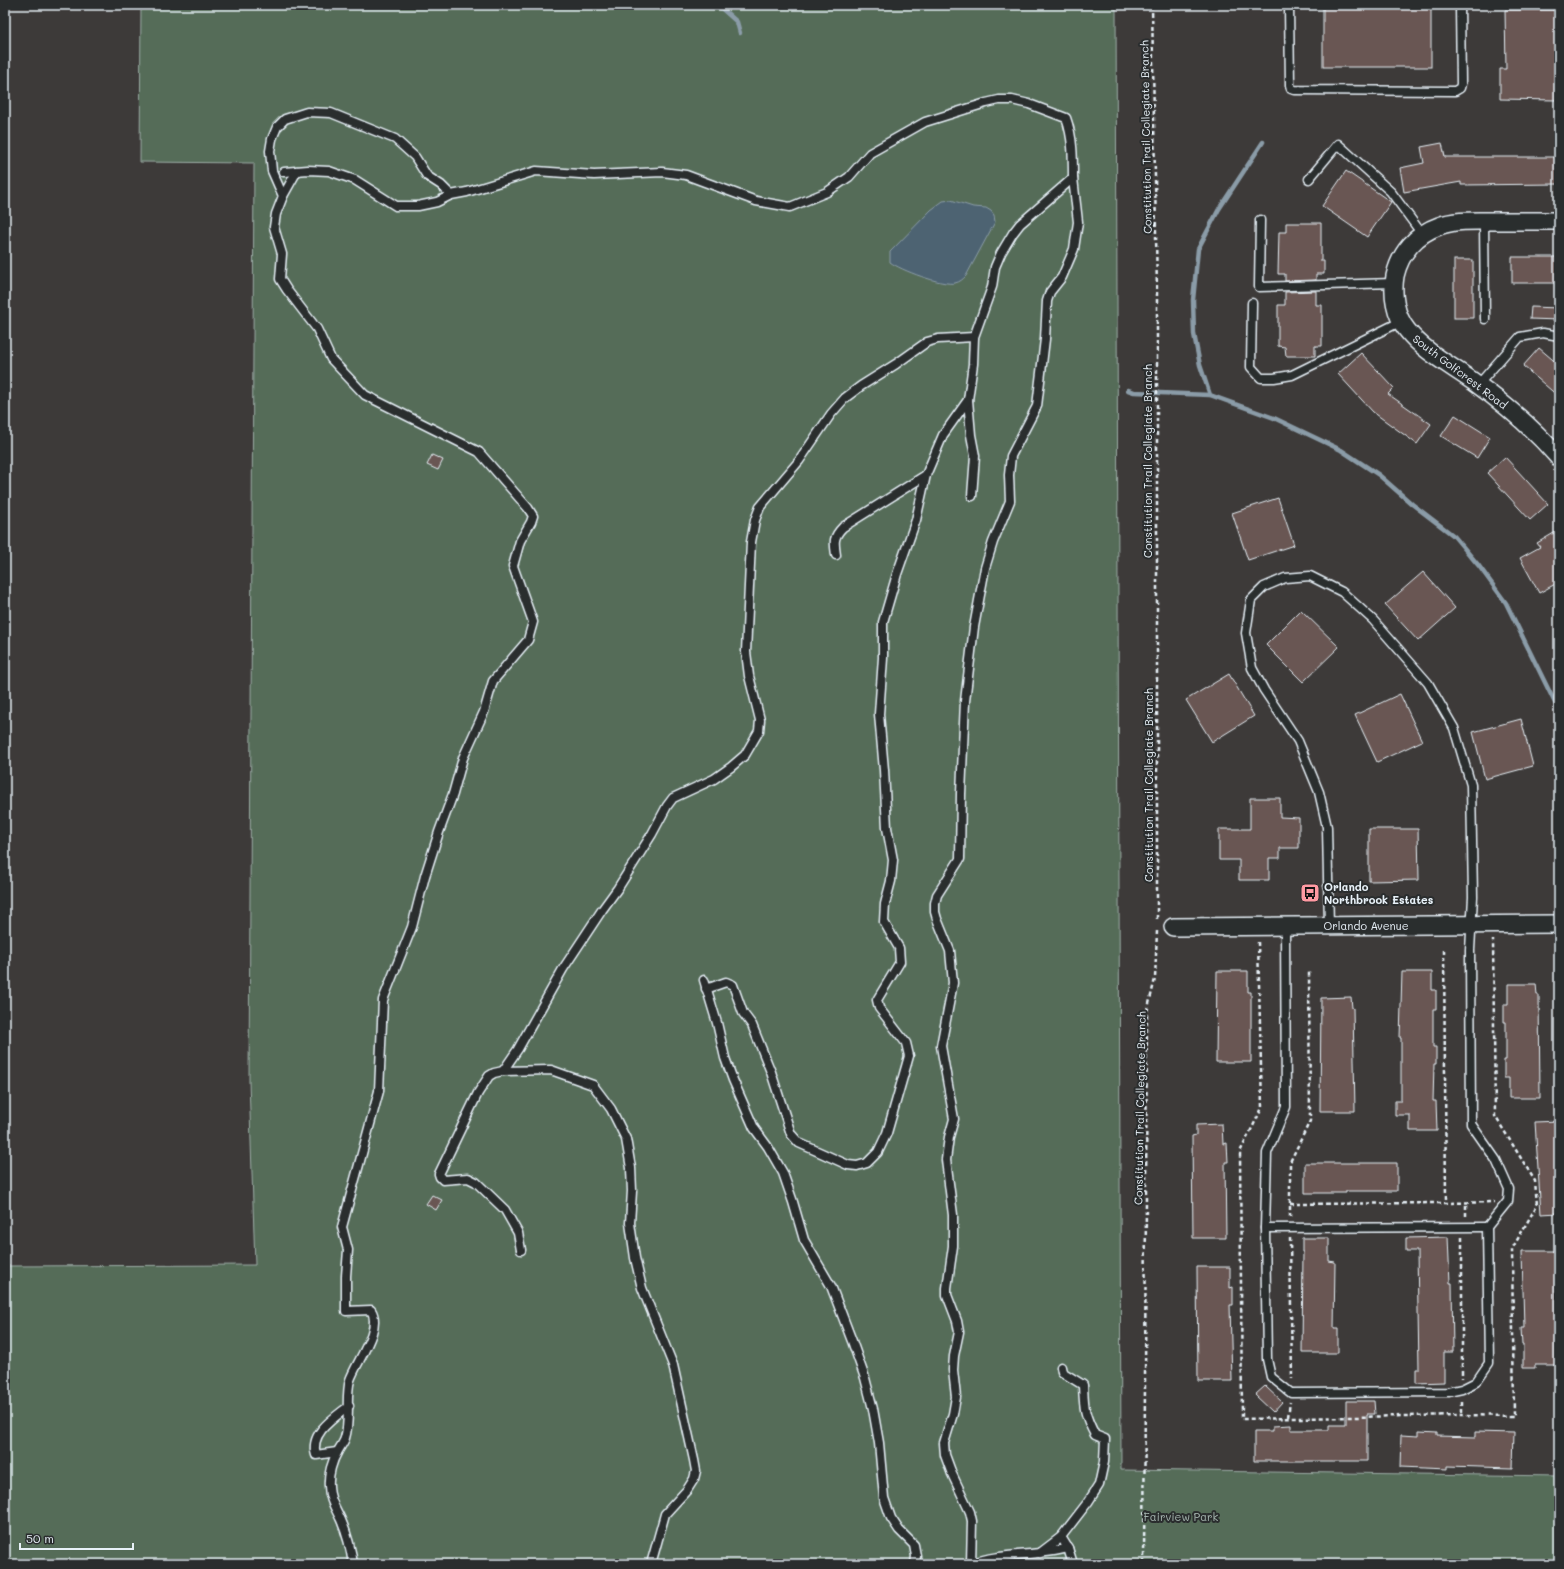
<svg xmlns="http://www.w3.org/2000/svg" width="1564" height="1569" viewBox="0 0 1564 1569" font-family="Mali,sans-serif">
<rect width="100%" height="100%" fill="#3d3a39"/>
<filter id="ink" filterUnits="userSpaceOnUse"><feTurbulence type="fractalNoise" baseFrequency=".025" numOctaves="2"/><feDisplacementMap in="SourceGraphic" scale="8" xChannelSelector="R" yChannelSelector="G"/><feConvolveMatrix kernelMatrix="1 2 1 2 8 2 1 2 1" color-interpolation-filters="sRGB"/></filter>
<g filter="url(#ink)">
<!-- green -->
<path fill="#556c59" stroke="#9eaea8" d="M141 5H1116L1121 1470 1559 1476V1564H5V1266L255 1265 249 1081 254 163 140 162Z"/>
<!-- water -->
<path fill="#4d6472" stroke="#8b9ca8" d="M951 200 973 207 986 208 991 211 994 215 995 222 966 276C963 279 960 282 955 283 943 286 900 270 890 262V252L931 210 943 201Z"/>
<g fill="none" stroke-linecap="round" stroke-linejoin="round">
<!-- stream -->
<g stroke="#8b9ca8" stroke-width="4.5">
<path d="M713 5 719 6 737 22 740 33"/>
<path d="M1263 142 1219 209 1198 249 1193 300 1194 334 1200 365 1210 395 1274 418 1341 450 1379 475 1412 504 1454 536 1479 566 1506 603 1559 711"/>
<path d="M1128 390 1134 392 1210 395"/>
</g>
</g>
<!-- building -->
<g fill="#695752" stroke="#e8f1f8">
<rect x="1323" y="5" width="108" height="62"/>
<path d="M1505 10H1559V55H1556V100L1500 99V69H1506Z"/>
<path d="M1442 143 1445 157H1559V184L1461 185V182L1404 192 1400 168 1424 163 1421 147Z"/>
<path d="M1346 171 1391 202 1367 237 1322 206Z"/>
<path d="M1286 223H1321V261H1324V274H1316V280L1285 281V274H1278L1279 232H1286Z"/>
<rect x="1512" y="257" width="47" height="26"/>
<rect x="1454" y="260" width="19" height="58"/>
<path d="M1316 291V305H1322V346H1315V356H1286L1285 347 1278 346V305H1285V292Z"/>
<path d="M1531 307 1559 308V320L1530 319Z"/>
<path d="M1539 348 1559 365V397L1523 366Z"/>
<path d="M1361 353 1394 388 1388 394 1431 424 1417 444 1373 412 1338 374Z"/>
<path d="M1455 415 1490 437 1477 458 1441 436Z"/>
<path d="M432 455 443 460 438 470 427 465Z"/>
<path d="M1505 457 1548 504 1530 520 1487 473Z"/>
<path d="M1278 498 1294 545 1248 560 1232 513Z"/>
<path d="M1559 530V582L1539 593 1520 558 1540 547 1537 543Z"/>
<path d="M1423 572 1455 608 1418 641 1385 605Z"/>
<path d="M1301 610 1339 647 1303 682 1266 645Z"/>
<path d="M1229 674 1254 716 1212 742 1186 700Z"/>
<path d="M1400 694 1422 741 1377 762 1355 715Z"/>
<path d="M1521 719 1533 766 1485 779 1473 732Z"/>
<path d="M1250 798H1280V817L1299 818V848H1280V858H1269V880H1239V860H1219V829H1250Z"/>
<path d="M1369 829H1418L1419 880 1369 881Z"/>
<path d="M1217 971H1248V992H1251V1062H1216Z"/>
<path d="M1402 972H1432V990H1436V1009H1433V1047H1436V1064H1434L1433 1101H1436L1437 1131H1410V1115H1395V1101H1401V1038H1400Z"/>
<path d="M1508 984H1536L1537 995H1539L1540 1098H1509V1078H1504V1060H1506V1022H1504V1004H1508Z"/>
<path d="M1351 997 1352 1008H1353L1355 1111H1320L1321 998Z"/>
<path d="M1559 1121V1213L1541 1214 1535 1122Z"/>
<path d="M1222 1124 1223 1144 1227 1143 1228 1162H1225L1226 1238H1193L1192 1136 1196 1135V1125Z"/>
<path d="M1305 1163H1397V1191H1346V1193H1305Z"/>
<path d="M432 1195 442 1200 436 1210 426 1204Z"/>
<path d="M1448 1237 1450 1283H1452L1453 1352H1444V1382L1416 1383V1369H1419L1417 1251H1406V1238Z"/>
<path d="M1302 1238H1329V1261L1335 1262 1334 1329H1338V1353H1302L1303 1252H1302Z"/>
<path d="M1522 1251H1556V1364H1535V1368H1523V1345H1522L1521 1328H1524Z"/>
<path d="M1197 1267H1230V1288L1233 1287V1305H1230L1232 1381H1198Z"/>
<path d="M1265 1386 1282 1402 1273 1412 1255 1395Z"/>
<path d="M1346 1401H1374L1375 1414H1367V1461H1254V1431H1273V1426L1291 1425V1430H1329V1425H1346Z"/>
<path d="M1419 1432 1437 1433V1436L1475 1437V1432L1514 1433 1513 1468 1448 1466V1469L1400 1467 1401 1435 1419 1436Z"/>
</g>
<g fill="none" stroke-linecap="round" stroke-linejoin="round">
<defs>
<g id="service">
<path d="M1289 5 1290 85 1291 89 1295 90 1455 91 1460 88 1461 84 1460 5"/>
<path d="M284 172 308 170 329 171 355 180 396 206H418L437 202 451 195"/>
<path d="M1309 179 1338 144 1391 192 1422 234"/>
<path d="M283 196 297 171"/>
<path d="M1260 220 1259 287 1394 283"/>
<path d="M1484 221 1485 319"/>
<path d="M1252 303 1251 367 1261 378H1274L1292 375 1402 321"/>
<path d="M1478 385 1520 337 1543 333 1559 336"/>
<path d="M968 400 971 435 975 456 972 496"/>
<path d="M836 555C834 542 833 537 843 527L926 475"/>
<path d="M1285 927 1286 1107 1267 1153 1265 1228 1267 1359 1271 1377 1291 1393 1448 1392 1462 1389 1476 1382 1489 1363 1487 1227 1508 1201 1509 1189 1496 1160 1471 1124 1470 950 1473 897 1471 785 1454 728 1428 683 1373 620 1342 592 1310 576 1285 578 1264 587 1251 600 1246 633 1252 668 1264 690 1298 741 1319 792 1327 827 1329 927"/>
<path d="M704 980 717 1023 725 1058 733 1080 754 1128 768 1147 783 1173 793 1202 804 1240 831 1286 852 1341 865 1378 873 1409 879 1443 884 1498 891 1518 899 1530 914 1545 916 1556 915 1564"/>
<path d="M503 1071 518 1049 563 969 602 910 618 888 652 834 667 806 673 798 714 779 731 767 745 755 759 731 760 720 749 676 746 652 751 542 755 520 760 507 799 461 831 414 845 398 861 386 896 364 927 342 938 339 974 337"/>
<path d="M1265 1228 1487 1227"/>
<path d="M521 1250 518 1233 505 1210 476 1182 468 1178 443 1180 440 1177 439 1174 478 1093 489 1076 494 1073 503 1071 551 1070 593 1085 611 1109 626 1139 631 1168 632 1191 630 1223 635 1258 642 1288 673 1365 694 1460 696 1471 694 1479 687 1490 665 1514 651 1564"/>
<path d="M337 1452 316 1455C309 1433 334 1418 349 1406"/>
<path d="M1061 1537 1068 1548 1073 1564"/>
<path d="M1040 1553 1061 1537 1088 1502 1099 1485 1104 1462 1105 1439 1095 1435C1084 1414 1084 1408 1083 1385L1062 1372 1061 1367"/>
<path d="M353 1564C351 1549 347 1534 341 1520 336 1509 329 1499 329 1486 328 1475 332 1461 338 1451 340 1447 344 1442 345 1438 351 1419 345 1398 350 1380 356 1362 383 1328 371 1310L346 1311V1276L348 1250 342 1227 379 1091 383 1000 412 927 425 876 439 832 453 794 463 758 484 712 493 681 528 640 533 622 513 566 520 541 531 522 533 516 528 508 479 452 365 395 331 359 317 329 287 290 280 279 282 254 274 227 276 214 283 196 272 171 270 151 272 139 277 127 285 119 307 112 331 113 395 139 415 157 427 176 441 185 451 195 467 192 536 171 594 175 662 172 686 175 756 201 790 207 827 192 849 177 870 153 925 122 986 103 999 100H1012L1029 104 1066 118C1073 137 1073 158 1073 178L1020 224 1013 233 1001 253 995 267 992 287 974 337 973 364 968 400 943 435 926 475 916 520 897 574 883 622V658L879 714 884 770 887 828 893 860 891 881 885 904 884 922 899 948 900 962 877 1000 879 1008 906 1043 909 1056 887 1133 878 1152 867 1163 857 1166 848 1165 799 1143 791 1134 771 1072 752 1025 743 1013 733 985 726 982 706 989"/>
<path d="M970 1564C1002 1552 1036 1557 1068 1548"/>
<path d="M971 1564 972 1521 970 1512 952 1474 945 1455 944 1443 953 1414 956 1397 953 1370 954 1356 959 1332 957 1321 947 1295V1288L953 1246V1215L946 1160 949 1137 954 1119 941 1046 953 983 950 951 937 919 935 912V903L937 895 960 859 961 794 965 701 974 627 985 568 993 542 1010 501 1009 475 1011 456 1037 406 1045 339 1047 301 1050 292 1062 277 1074 249 1078 222 1073 178"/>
</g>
<g id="minor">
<path d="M1559 221C1536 221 1513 221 1490 221 1473 221 1454 220 1439 226 1416 234 1400 253 1395 276 1392 294 1395 315 1407 330 1424 352 1452 366 1474 382 1505 404 1534 429 1559 458"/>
<path d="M1173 927 1559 924"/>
</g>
</defs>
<!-- service casing -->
<use href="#service" stroke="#e8f1f8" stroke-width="11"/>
<!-- minor casing -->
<use href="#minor" stroke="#e8f1f8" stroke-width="20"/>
<!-- path -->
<g stroke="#e8f1f8" stroke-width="2.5" stroke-dasharray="4 3" stroke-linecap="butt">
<path d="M1152 5 1157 292V922"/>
<path d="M1258 942 1262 1108 1240 1152 1242 1419 1462 1415 1514 1416 1512 1249 1537 1205 1535 1181 1495 1116 1493 940"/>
<path d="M1444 950 1446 1203"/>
<path d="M1290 1204 1446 1203 1494 1202"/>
<path d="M1466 1216V1203"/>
<path d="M1290 1217V1162L1310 1121 1309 972"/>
<path d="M1462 1237V1378"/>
<path d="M1290 1238 1292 1379"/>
<path d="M1462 1401V1415"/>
<path d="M1288 1417 1290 1402"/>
<path d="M1144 1564 1147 1012 1155 979 1157 931"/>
</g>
<!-- service -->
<use href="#service" stroke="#2a2d2e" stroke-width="8"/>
<!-- minor -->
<use href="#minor" stroke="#2a2d2e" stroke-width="17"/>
</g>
</g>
<!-- icons -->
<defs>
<symbol id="bus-square" viewBox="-11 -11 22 22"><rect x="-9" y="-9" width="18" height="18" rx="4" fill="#ff9aa2" stroke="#2a2d2e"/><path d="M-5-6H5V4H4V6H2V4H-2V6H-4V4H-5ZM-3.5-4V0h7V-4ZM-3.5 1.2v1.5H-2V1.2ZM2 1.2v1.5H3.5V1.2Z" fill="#111"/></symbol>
</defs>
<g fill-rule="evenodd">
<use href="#bus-square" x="1299" y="882" width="22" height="22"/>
</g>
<g text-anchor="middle" stroke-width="4" stroke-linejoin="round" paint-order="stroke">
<!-- street labels -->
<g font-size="11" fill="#e8f1f8" stroke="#2a2d2e">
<text transform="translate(1146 137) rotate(-91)" y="4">Constitution Trail Collegiate Branch</text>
<text transform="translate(1460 372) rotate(37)" y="4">South Golfcrest Road</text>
<text transform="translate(1148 461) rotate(-90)" y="4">Constitution Trail Collegiate Branch</text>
<text transform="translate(1149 785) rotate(-90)" y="4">Constitution Trail Collegiate Branch</text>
<text x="1366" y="930">Orlando Avenue</text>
<text transform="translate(1140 1108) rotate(-89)" y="4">Constitution Trail Collegiate Branch</text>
</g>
<!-- poi labels -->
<g font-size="11" font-weight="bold" fill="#e8f1f8" stroke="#2a2d2e" text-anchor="start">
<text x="1324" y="891">Orlando<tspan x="1324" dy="13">Northbrook Estates</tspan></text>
</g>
<!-- park labels -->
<g font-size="11" fill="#a6b5b0" stroke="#2a2d2e">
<text x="1181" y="1521">Fairview Park</text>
</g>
</g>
<!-- margin -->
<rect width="1564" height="1569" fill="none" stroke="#2a2d2e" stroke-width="20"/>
<rect x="10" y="10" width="1544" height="1549" fill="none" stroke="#e8f1f8" stroke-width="1.5" filter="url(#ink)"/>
<!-- scale -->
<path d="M20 1543v6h113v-6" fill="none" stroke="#e8f1f8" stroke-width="2"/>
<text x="26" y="1543" font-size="12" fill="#e8f1f8" stroke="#2a2d2e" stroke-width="3" paint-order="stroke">50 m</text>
</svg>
